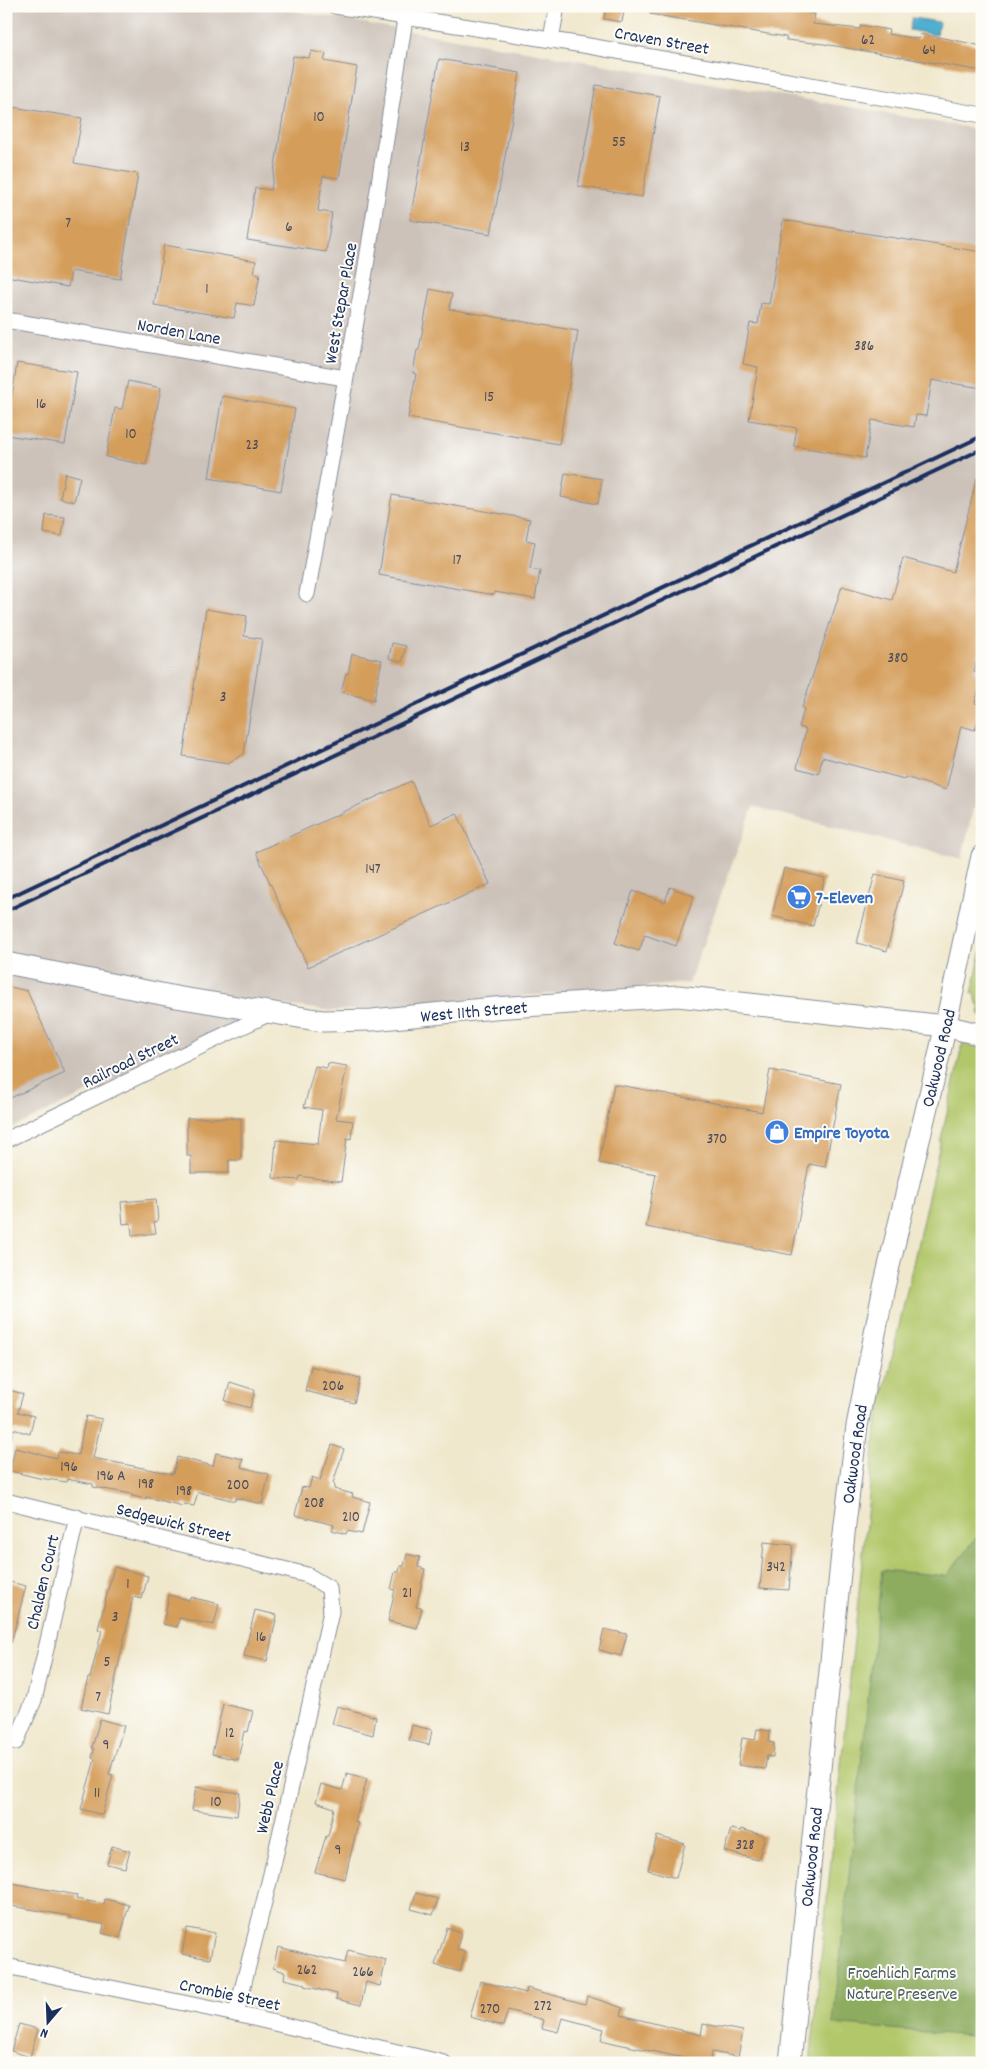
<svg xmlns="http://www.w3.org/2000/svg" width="988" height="2069" viewBox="0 0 988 2069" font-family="Dekko,sans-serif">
<rect width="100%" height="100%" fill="#fdfcf7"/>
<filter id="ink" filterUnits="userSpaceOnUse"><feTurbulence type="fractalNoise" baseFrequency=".02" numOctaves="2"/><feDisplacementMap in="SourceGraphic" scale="10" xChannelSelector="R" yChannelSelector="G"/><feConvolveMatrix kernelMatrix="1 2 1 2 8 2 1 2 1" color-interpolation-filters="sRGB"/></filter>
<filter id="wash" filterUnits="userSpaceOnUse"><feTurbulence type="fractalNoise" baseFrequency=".0096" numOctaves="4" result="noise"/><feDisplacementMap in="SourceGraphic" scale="20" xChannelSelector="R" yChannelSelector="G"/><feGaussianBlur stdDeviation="1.12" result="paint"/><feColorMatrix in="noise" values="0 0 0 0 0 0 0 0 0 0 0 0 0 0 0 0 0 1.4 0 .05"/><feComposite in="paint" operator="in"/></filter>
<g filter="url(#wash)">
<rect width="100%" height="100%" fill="#f0e8cd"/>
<!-- industrial -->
<path fill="#ccc2b9" d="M6 6H265L982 130V768L962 859 753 807 689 983 334 1011 275 1004 6 1131Z"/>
<!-- green -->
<g fill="#b2c76b" stroke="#667b64">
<path d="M982 948V1017L979 1015 980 1009 977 1004 975 993H972Z"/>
<path d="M963 1042 982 1047V2063H810L876 1428Z"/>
</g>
<!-- forest -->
<path fill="#8dac5f" stroke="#546e5e" d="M982 1536V2037L833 2024 882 1570 947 1576 976 1538Z"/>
<!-- water -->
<path fill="#50afce" stroke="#366f96" d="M912 18 939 22 937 35 909 30Z"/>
<g id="blocks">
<!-- building -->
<g fill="#d49d5a">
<path d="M606 6H625L622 22 604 19Z"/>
<path d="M650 6H745L790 13V10L815 14 813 24 860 29 861 25 889 30 888 34 919 39 920 34 949 39 982 46V71L824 44 786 40V37L650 14Z"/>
<path d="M311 51 326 54 324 61 357 67 339 178 323 176 318 211 332 213 326 252 247 240 255 188 271 190 293 56 309 58Z"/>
<path d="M439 59 520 73 491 234 410 220Z"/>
<path d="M596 85 660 96 642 197 578 186Z"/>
<path d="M6 106 82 118 74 163 138 174 120 279 71 271 68 287 6 276Z"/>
<path d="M783 220 982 252V388L932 380 926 416 916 415 914 427 872 420 865 458 794 446 797 428 749 420 758 367 743 364 750 323 758 324 761 303 769 304Z"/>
<path d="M164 245 256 261 254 273 260 274 254 306 237 303 234 318 154 305Z"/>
<path d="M430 289 452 294 449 309 578 331 559 444 408 418 416 374 413 373 417 350H419Z"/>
<path d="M17 363 77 372 65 444 6 435Z"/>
<path d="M128 381 161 388 146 465 106 457 115 408 122 409Z"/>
<path d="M222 396 295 409 281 491 209 478Z"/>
<path d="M65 473 80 477 74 502 60 498Z"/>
<path d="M565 473 602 479 598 504 561 497Z"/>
<path d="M977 478H982V643L974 672 982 674V678L975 703 982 705V707L975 730 961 726 946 790 905 777 904 779 822 757 819 774 797 768 806 729 799 727 804 709 802 708 842 586 892 600 903 558 953 572Z"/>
<path d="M392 495 530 519 526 540 535 542 530 569 540 571 535 599 495 592 494 595 379 575Z"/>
<path d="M46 515 65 517 62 536 44 533Z"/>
<path d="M206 609 247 616 244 636 262 639 244 754 228 763 183 756Z"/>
<path d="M392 643 406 646 402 662 389 658Z"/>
<path d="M352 654 382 660 374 700 341 692 346 673 348 674Z"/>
<path d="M411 781 431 825 457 813 490 884 308 967 256 852Z"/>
<path d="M784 868 825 878 813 926 772 916Z"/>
<path d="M875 874 904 881 887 951 857 943Z"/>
<path d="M670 887 694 896 676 946 645 935 639 951 615 943 633 891 665 902Z"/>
<path d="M6 986 27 991 65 1073 6 1100Z"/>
<path d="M328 1063 347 1066 336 1119 353 1121 351 1139 347 1138 341 1182 300 1176 299 1180 273 1178 276 1140 318 1144 322 1110 304 1107 315 1066 327 1068Z"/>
<path d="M770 1070 841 1084 825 1167 809 1164 792 1255 646 1227 656 1174 599 1163 614 1084 762 1112Z"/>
<path d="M187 1118H241V1160H229V1173H191V1156H187Z"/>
<path d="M156 1199 158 1221 154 1222 156 1233 132 1236 131 1223 123 1224 121 1202Z"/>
<path d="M311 1366 360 1379 354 1403 305 1391Z"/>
<path d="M230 1382 255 1390 250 1408 225 1401Z"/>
<path d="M6 1389 23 1394 18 1412 34 1416 30 1434 13 1429 11 1439H6Z"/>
<path d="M86 1416 102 1419 93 1458 173 1474 177 1457 213 1466 216 1453 243 1459 241 1467 269 1474 262 1504 236 1498 235 1501 198 1492 194 1506 184 1504 183 1506 146 1497V1499L132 1496V1494L93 1487V1484L67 1479V1482L39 1478 10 1471 15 1448 57 1458 58 1452 78 1455Z"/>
<path d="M332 1445 344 1449 333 1483 335 1484 334 1489 353 1494 352 1497 370 1502 362 1534 347 1531 346 1534 332 1530 334 1525 295 1515 302 1487 309 1488 312 1477 320 1480Z"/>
<path d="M764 1542 793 1545 789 1590 760 1588Z"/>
<path d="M407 1554 420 1557 418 1567 425 1569 416 1607 422 1608 417 1628 388 1621 394 1594 395 1590 391 1589 395 1572H399L400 1566H404Z"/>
<path d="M114 1567 148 1576 142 1599 133 1597 108 1714 81 1708 88 1678H90L102 1630 98 1629Z"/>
<path d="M6 1581 26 1586 11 1643H6Z"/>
<path d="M169 1595 189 1600 190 1597 219 1604 214 1625 179 1618 177 1627 163 1624Z"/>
<path d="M255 1610 277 1615 267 1661 244 1656Z"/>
<path d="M604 1629 627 1634 621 1656 599 1650Z"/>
<path d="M223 1704 253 1711 248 1732 244 1731 238 1760 212 1754Z"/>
<path d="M337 1706 376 1717 373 1735 332 1724Z"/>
<path d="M100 1719 124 1726 109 1774 113 1775 102 1815 81 1809 95 1759 92 1758 94 1749 92 1748Z"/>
<path d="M412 1725 432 1730 429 1745 409 1740Z"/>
<path d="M757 1729 770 1731 769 1742 774 1743 773 1757 767 1756 765 1769 738 1765 742 1738 755 1740Z"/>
<path d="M347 1773 367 1779 355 1822 358 1823 345 1879 315 1872 326 1836H328L334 1808 316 1802 321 1784 342 1790Z"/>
<path d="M196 1787 240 1793 237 1816 192 1810Z"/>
<path d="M731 1829 740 1831 741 1829 765 1836 758 1860 724 1851Z"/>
<path d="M657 1836 685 1844 676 1878 648 1870Z"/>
<path d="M112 1846 130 1851 125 1868 107 1864Z"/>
<path d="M6 1882 77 1895 76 1899 104 1904 105 1899 129 1905 120 1938 102 1933 104 1925 102 1924 70 1918V1916L6 1905Z"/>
<path d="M416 1893 438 1899 433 1915 411 1909Z"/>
<path d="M187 1928 215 1933 210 1959 182 1954Z"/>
<path d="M447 1928 461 1933 457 1950 465 1952 460 1972 435 1965Z"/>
<path d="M278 1947 345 1963 348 1950 386 1960 380 1986 366 1982 361 2005 336 1999 337 1994 304 1986 305 1984 284 1979 285 1972 273 1968Z"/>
<path d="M480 1981 526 1993 527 1988 585 2004 587 1996 623 2008 621 2015 701 2035 703 2024 743 2031 738 2057 712 2052 710 2063H708L618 2044 601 2040 604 2029 562 2018 558 2032 542 2028 544 2020 508 2010 503 2026 470 2017Z"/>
<path d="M19 2024 38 2029 30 2057 11 2051Z"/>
</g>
</g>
</g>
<g filter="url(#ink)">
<use href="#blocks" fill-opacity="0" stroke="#868c96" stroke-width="1"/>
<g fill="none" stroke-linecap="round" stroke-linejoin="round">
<defs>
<g id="street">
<path d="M335 6 583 45 982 115"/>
<path d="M551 40 557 6"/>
<path d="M6 320 345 378"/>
<path d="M307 594 365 272 405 19"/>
<path d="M6 1140 270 1013"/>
<path d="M6 1501 271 1566 307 1575 329 1588 331 1612 271 1874 236 2014"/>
<path d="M16 1742 34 1700 77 1517"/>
<path d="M6 1966 236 2014 444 2063"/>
</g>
<g id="secondary">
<path d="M6 963 176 997 323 1021 372 1020 494 1008 678 996 945 1026 982 1035"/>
<path d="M790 2063 845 1524 857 1426 884 1287 939 1056 982 856"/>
</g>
</defs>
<!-- street casing -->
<use href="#street" stroke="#868c96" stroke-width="17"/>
<!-- secondary casing -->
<use href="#secondary" stroke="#868c96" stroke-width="23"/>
<!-- street -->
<use href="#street" stroke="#fff" stroke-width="15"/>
<!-- secondary -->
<use href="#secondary" stroke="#fff" stroke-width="21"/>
<!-- rail -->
<g stroke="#1b2f5e" stroke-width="4">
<path d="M6 899 982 436"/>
<path d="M6 911 982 449"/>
</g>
</g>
</g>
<!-- icons -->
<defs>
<symbol id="supermarket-disc" viewBox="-11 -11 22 22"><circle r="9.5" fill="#3f7fe0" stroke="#fdfcf7"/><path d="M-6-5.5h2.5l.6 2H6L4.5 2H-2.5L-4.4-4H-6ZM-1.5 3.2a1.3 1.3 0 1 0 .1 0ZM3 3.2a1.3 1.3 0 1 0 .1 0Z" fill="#fff"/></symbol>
<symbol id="shop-disc" viewBox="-11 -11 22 22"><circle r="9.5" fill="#3f7fe0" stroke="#fdfcf7"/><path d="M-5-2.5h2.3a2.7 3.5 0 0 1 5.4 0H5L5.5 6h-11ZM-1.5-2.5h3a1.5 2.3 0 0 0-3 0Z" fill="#fff"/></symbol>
</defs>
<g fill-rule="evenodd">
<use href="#supermarket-disc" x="785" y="883" width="28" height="28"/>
<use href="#shop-disc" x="763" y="1118" width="28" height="28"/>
</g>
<g text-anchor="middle" stroke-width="4" stroke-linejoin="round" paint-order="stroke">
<!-- number labels -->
<g font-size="15" fill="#494a5d">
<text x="868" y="44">62</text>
<text x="929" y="54">64</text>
<text x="319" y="121">10</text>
<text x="619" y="146">55</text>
<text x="465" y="151">13</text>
<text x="68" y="227">7</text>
<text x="289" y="231">6</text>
<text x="207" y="293">1</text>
<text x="864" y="350">386</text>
<text x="489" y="401">15</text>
<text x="41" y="408">16</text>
<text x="131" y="438">10</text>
<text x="252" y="449">23</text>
<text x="457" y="564">17</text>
<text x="898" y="662">380</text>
<text x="223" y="701">3</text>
<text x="373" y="873">147</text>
<text x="717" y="1143">370</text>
<text x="333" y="1390">206</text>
<text x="69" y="1471">196</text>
<text x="111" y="1480">196 A</text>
<text x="146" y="1488">198</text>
<text x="238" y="1489">200</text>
<text x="184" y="1495">198</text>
<text x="314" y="1507">208</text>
<text x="351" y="1521">210</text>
<text x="776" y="1571">342</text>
<text x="128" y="1588">1</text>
<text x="407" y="1597">21</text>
<text x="115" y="1621">3</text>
<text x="261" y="1641">16</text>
<text x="107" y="1666">5</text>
<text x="98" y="1701">7</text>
<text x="230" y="1737">12</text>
<text x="106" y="1749">9</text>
<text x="97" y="1797">11</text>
<text x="216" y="1806">10</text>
<text x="745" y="1849">328</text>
<text x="338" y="1854">9</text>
<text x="307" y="1974">262</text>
<text x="363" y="1976">266</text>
<text x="543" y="2010">272</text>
<text x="490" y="2013">270</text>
</g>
<!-- street labels -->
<g font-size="18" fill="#1b2f5e" stroke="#fdfcf7">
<text transform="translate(662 40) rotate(10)" y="6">Craven Street</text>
<text transform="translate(340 303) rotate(-80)" y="6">West Stepar Place</text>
<text transform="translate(179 331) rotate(10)" y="6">Norden Lane</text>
<text transform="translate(474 1011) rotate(-5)" y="6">West 11th Street</text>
<text transform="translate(938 1058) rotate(-77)" y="6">Oakwood Road</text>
<text transform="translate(130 1060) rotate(-26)" y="6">Railroad Street</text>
<text transform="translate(854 1454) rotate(-82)" y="6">Oakwood Road</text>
<text transform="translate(174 1522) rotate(14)" y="6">Sedgewick Street</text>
<text transform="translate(42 1582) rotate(-77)" y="6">Chalden Court</text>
<text transform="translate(269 1797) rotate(-77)" y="6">Webb Place</text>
<text transform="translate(811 1857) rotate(-84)" y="6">Oakwood Road</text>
<text transform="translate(230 1994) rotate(12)" y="6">Crombie Street</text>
</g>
<!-- shop labels -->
<g font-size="18" font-weight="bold" fill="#366cbe" stroke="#fdfcf7" text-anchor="start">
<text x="816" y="903">7-Eleven</text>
<text x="794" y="1138">Empire Toyota</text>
</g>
<!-- park labels -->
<g font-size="18" fill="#485d62" stroke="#fdfcf7">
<text x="902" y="1978">Froehlich Farms<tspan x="902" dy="21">Nature Preserve</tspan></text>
</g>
</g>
<!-- margin -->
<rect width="988" height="2069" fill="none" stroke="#fdfcf7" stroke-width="25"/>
<!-- north arrow -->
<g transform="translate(48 2022) rotate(199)" stroke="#fdfcf7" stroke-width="4" paint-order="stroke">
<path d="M0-4L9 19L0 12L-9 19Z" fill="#1b2f5e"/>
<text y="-8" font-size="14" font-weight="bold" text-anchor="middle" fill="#1b2f5e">N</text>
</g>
</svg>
